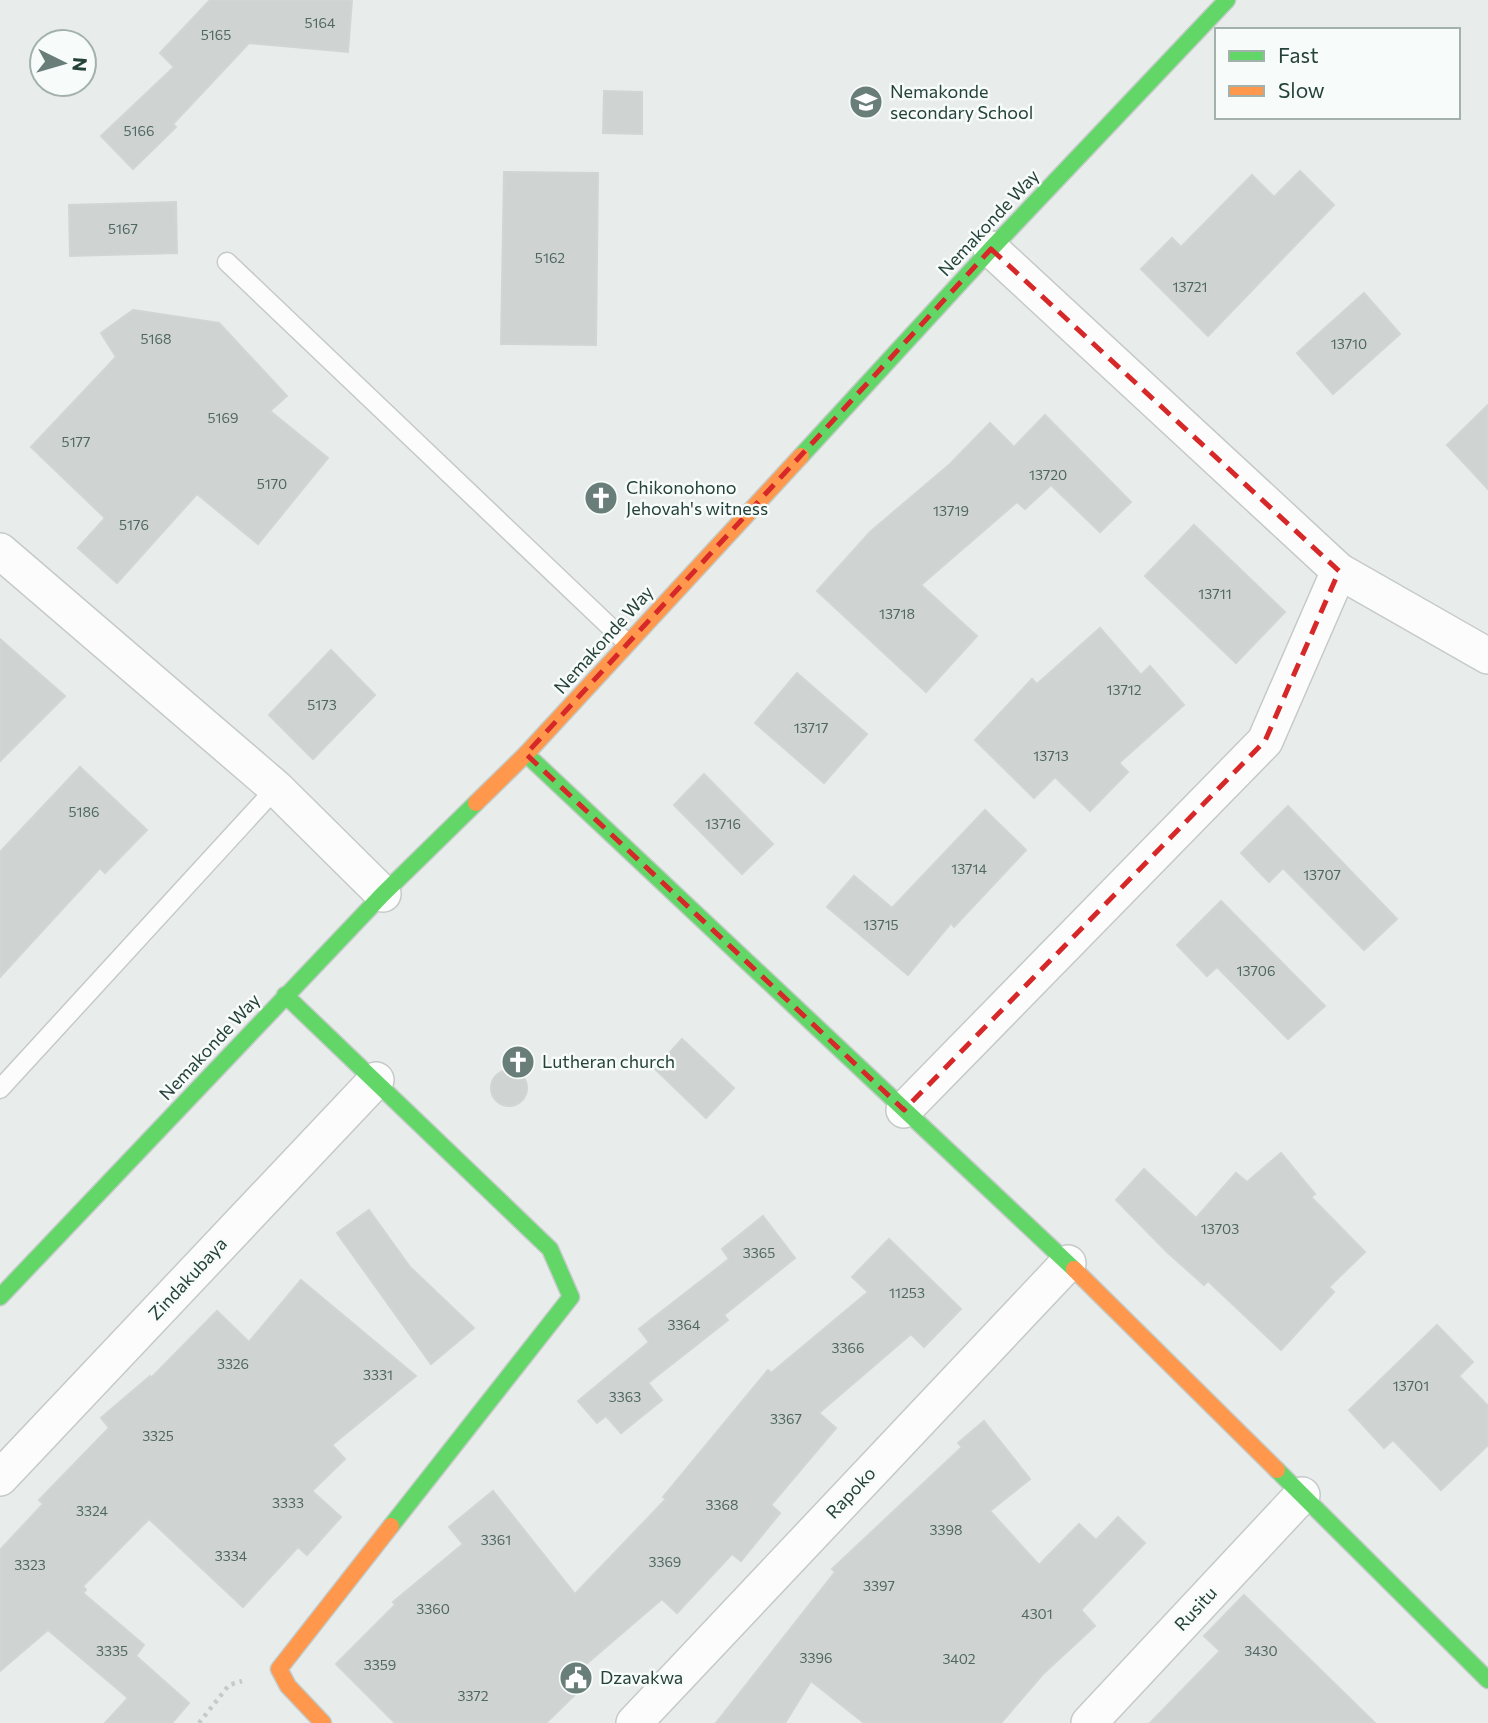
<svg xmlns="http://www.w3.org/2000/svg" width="1488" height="1723" viewBox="0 0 1488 1723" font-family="Commissioner,sans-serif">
<rect width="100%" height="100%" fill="#e8edeb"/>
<!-- building -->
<g fill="#cfd4d2" stroke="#d1d6d4" stroke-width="2">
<path d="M210 0H352L348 52 249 43 173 124 176 127 133 169 101 136 174 67 160 53Z"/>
<path d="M604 91 642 92V134L603 133Z"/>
<path d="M1300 171 1334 205 1208 336 1141 269 1172 238 1181 247 1252 175 1274 197Z"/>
<path d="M504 172 598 173 596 345 501 344Z"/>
<path d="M176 202 177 253 70 256 69 205Z"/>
<path d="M1364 293 1400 334 1333 394 1297 353Z"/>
<path d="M133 310 219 323 287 396 270 411 328 458 258 544 197 494 117 583 78 548 105 518 31 447 116 357 101 333Z"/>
<path d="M1488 405V489L1447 445Z"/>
<path d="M1045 415 1131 502 1100 532 1051 485 1025 509 1017 502 921 585 977 636 926 692 817 591 870 532 950 464 990 423 1014 447Z"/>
<path d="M1194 525 1285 612 1236 663 1145 576Z"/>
<path d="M1100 628 1141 675 1150 666 1184 705 1119 763 1128 772 1090 811 1055 777 1034 798 975 740 1032 679 1037 684Z"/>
<path d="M0 639 65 696 0 761Z"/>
<path d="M331 650 375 695 313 759 269 715Z"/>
<path d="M797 673 867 734 824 783 755 723Z"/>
<path d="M80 767 147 830 105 873 100 868 0 977V852Z"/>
<path d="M704 774 773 844 742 874 674 805Z"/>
<path d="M1288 806 1397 919 1364 950 1283 868 1269 882 1241 853Z"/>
<path d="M985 810 1026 850 954 927 951 923 908 975 827 907 854 876 892 908Z"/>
<path d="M1221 901 1325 1006 1288 1039 1217 967 1207 976 1177 945Z"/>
<path d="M682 1039 734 1088 706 1118 655 1069Z"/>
<circle cx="509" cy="1088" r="18"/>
<path d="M1281 1153 1315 1194 1311 1197 1365 1252 1329 1287 1334 1292 1281 1350 1208 1281 1204 1285 1167 1252 1116 1200 1144 1169 1196 1218 1236 1173 1247 1182Z"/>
<path d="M369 1210 410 1267 474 1328 431 1364 337 1233Z"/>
<path d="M763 1216 795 1258 724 1315 728 1320 648 1383 662 1400 621 1433 606 1416 597 1423 578 1401 649 1342 639 1329 729 1259 722 1249Z"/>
<path d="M889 1239 961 1309 924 1347 911 1334 819 1413 836 1428 771 1505 780 1513 741 1561 732 1554 677 1613 662 1599 577 1672 587 1683 546 1723H395L336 1664 395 1605 393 1602 463 1544 449 1527 493 1491 575 1594 666 1499 663 1497 768 1370 771 1373 868 1292 852 1277Z"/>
<path d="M301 1280 416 1376 332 1445 345 1459 312 1491 341 1517 307 1555 298 1547 243 1607 149 1519 83 1586 86 1590 83 1593 144 1645 136 1656 189 1703 172 1723H105L128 1698 48 1630 0 1671V1550L43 1504 39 1500 109 1428 101 1418 150 1376 151 1378 217 1311 249 1342Z"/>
<path d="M1437 1325 1473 1362 1459 1376 1488 1406V1445L1441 1490 1393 1440 1384 1448 1349 1410Z"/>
<path d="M984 1421 1030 1479 990 1511 1039 1565 1079 1524 1096 1540 1118 1517 1145 1543 1081 1610 1095 1626 1043 1674 1001 1723H864L811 1681 785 1723H716L835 1572 832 1569 962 1447 958 1443Z"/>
<path d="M1244 1595 1375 1723H1150L1220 1651 1204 1636Z"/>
</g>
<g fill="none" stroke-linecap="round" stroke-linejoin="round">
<defs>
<g id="lane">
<path d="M227 262 627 643"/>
<path d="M0 1089 276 788"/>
</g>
<g id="street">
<path d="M991 249 1339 571 1488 656"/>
<path d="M0 551 276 788 383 894"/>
<path d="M904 1110 1265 741 1339 571"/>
<path d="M0 1478 376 1080"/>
<path d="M634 1723 1068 1263"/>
<path d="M1089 1723 1302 1495"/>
</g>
<g id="fast">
<path d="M801 456 991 249 1227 0"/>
<path d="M526 754 1074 1269"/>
<path d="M285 995 550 1249 571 1297 391 1526"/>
<path d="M0 1297 383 894 476 803"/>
<path d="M1277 1470 1488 1680"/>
</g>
<g id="slow">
<path d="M476 803 526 754 801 456"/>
<path d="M1074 1269 1277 1470"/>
<path d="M323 1723 288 1686 279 1669 391 1526"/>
</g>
</defs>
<!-- lane casing -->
<use href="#lane" stroke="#c5cac8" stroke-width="21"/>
<!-- street casing -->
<use href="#street" stroke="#c5cac8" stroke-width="38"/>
<!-- fast casing -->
<use href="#fast" stroke="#c3cbc8" stroke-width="19"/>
<!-- slow casing -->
<use href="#slow" stroke="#c3cbc8" stroke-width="19"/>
<!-- path -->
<path stroke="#c3ccca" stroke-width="4.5" stroke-dasharray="3.5 5" stroke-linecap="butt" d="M199 1723 229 1685 242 1681"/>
<!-- lane -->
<use href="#lane" stroke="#fcfcfc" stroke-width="18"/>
<!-- street -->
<use href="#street" stroke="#fcfcfc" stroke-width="35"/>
<!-- fast -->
<use href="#fast" stroke="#63d668" stroke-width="16"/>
<!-- slow -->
<use href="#slow" stroke="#ff974d" stroke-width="16"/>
</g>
<!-- marked area -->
<path fill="none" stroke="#d62828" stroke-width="5" stroke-dasharray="14 9" stroke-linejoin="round" d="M991 249 1339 571 1265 741 904 1110 526 754Z"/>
<!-- icons -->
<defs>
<symbol id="school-disc" viewBox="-11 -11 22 22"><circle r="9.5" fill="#697e78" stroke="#f7fbf9"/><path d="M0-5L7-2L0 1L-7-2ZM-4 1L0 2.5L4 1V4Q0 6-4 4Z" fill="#fff"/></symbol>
<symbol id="church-disc" viewBox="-11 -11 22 22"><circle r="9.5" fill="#697e78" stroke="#f7fbf9"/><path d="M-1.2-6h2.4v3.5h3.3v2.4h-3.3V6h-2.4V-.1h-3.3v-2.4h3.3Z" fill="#fff"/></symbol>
<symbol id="civic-disc" viewBox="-11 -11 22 22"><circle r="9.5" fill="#697e78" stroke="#f7fbf9"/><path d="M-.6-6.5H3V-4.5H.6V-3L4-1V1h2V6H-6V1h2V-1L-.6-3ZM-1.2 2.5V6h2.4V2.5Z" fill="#fff"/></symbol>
</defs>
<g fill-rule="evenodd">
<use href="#school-disc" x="847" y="83" width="38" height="38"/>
<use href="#church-disc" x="582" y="479" width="38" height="38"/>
<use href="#church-disc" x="499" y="1043" width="38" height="38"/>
<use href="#civic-disc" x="557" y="1659" width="38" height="38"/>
</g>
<g text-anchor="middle" stroke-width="5" stroke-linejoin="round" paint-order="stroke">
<!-- number labels -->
<g font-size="14" fill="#506761">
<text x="320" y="28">5164</text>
<text x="216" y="40">5165</text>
<text x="139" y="136">5166</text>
<text x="123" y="234">5167</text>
<text x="550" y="263">5162</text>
<text x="1190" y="292">13721</text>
<text x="156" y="344">5168</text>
<text x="1349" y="349">13710</text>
<text x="223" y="423">5169</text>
<text x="76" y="447">5177</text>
<text x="1048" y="480">13720</text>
<text x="272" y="489">5170</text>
<text x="951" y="516">13719</text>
<text x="134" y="530">5176</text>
<text x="1215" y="599">13711</text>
<text x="897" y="619">13718</text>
<text x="1124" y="695">13712</text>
<text x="322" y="710">5173</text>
<text x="811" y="733">13717</text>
<text x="1051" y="761">13713</text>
<text x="84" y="817">5186</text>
<text x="723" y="829">13716</text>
<text x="969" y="874">13714</text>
<text x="1322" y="880">13707</text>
<text x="881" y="930">13715</text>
<text x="1256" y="976">13706</text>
<text x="1220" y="1234">13703</text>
<text x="759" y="1258">3365</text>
<text x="907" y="1298">11253</text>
<text x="684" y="1330">3364</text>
<text x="848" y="1353">3366</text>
<text x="233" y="1369">3326</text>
<text x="378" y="1380">3331</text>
<text x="1411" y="1391">13701</text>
<text x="625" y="1402">3363</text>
<text x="786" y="1424">3367</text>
<text x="158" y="1441">3325</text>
<text x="288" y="1508">3333</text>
<text x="722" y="1510">3368</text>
<text x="92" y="1516">3324</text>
<text x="946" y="1535">3398</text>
<text x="496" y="1545">3361</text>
<text x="231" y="1561">3334</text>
<text x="665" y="1567">3369</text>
<text x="30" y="1570">3323</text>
<text x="879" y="1591">3397</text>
<text x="433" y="1614">3360</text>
<text x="1037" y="1619">4301</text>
<text x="112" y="1656">3335</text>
<text x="1261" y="1656">3430</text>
<text x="816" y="1663">3396</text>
<text x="959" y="1664">3402</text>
<text x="380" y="1670">3359</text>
<text x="473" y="1701">3372</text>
</g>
<!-- poi labels -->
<g font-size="18" fill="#24423a" stroke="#f7fbf9" text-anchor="start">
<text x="890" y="98">Nemakonde<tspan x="890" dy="21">secondary School</tspan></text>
<text x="626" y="494">Chikonohono<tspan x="626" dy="21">Jehovah's witness</tspan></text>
<text x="542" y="1068">Lutheran church</text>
<text x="600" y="1684">Dzavakwa</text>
</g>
<!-- street labels -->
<g font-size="18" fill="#24423a" stroke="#f7fbf9">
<text transform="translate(989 223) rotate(-47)" y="6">Nemakonde Way</text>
<text transform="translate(604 640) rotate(-48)" y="6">Nemakonde Way</text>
<text transform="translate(210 1047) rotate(-47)" y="6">Nemakonde Way</text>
<text transform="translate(188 1279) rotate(-47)" y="6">Zindakubaya</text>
<text transform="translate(851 1493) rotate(-47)" y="6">Rapoko</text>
<text transform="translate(1196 1609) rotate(-47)" y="6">Rusitu</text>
</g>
</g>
<!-- legend -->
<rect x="1215" y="28" width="245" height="91" fill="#f7fbf9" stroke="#a3b1ad" stroke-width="2"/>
<rect x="1229" y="51" width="35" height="10" fill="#63d668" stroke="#a3b1ad" stroke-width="2"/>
<text x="1278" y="63" font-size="21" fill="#24423a">Fast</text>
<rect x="1229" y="86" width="35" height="10" fill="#ff974d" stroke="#a3b1ad" stroke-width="2"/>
<text x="1278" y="98" font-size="21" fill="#24423a">Slow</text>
<!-- north arrow -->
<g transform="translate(63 63) rotate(95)"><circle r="33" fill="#f7fbf9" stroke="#a3b1ad" stroke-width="2"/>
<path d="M0-5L12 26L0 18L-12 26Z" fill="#697e78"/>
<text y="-10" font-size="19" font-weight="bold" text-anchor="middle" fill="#24423a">N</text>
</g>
</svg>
